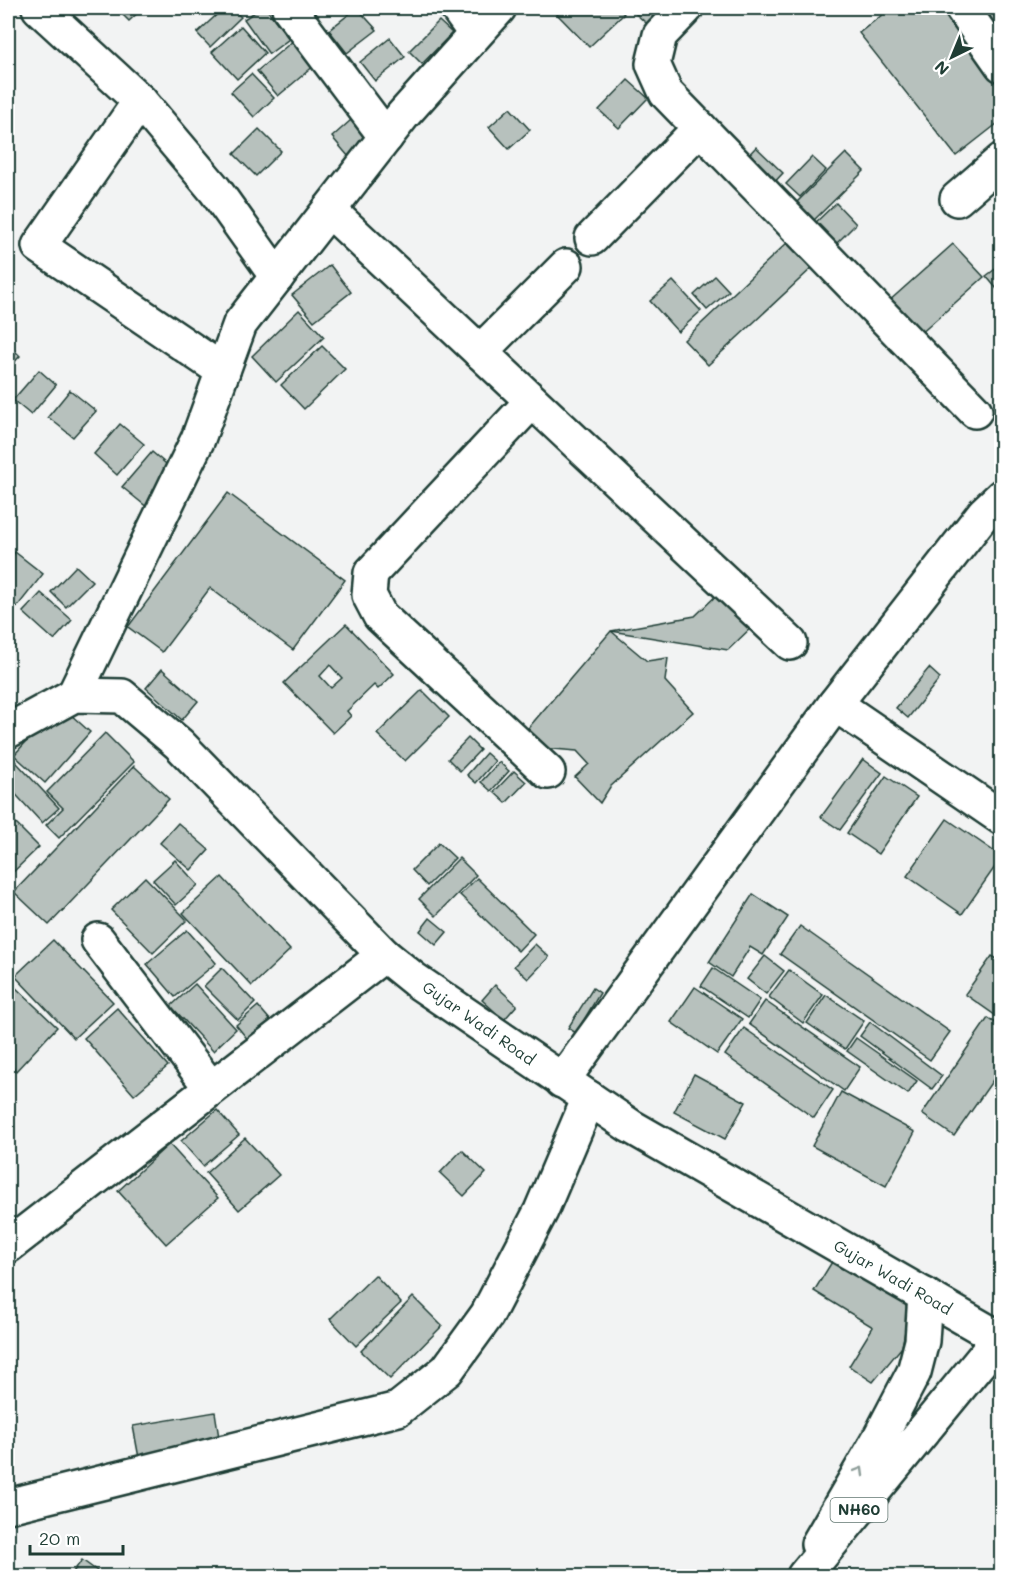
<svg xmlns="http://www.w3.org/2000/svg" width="1009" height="1584" viewBox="0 0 1009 1584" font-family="Mali,sans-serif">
<rect width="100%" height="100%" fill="#f2f3f3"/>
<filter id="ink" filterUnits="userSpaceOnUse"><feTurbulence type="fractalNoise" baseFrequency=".0167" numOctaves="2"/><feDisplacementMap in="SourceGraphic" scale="12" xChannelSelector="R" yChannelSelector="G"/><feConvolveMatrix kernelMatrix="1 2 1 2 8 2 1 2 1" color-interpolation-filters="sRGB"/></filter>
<g filter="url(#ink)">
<!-- building -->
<g fill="#b7c1bd" stroke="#1f3d34" stroke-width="1.5" fill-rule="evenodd">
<path d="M116 8H143L129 21Z"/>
<path d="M224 8H231L241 17 210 47 197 33Z"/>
<path d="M261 8H266L289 39 269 54 244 19Z"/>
<path d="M357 8 377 30 347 53 329 30Z"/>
<path d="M561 8H618L624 14 589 47 556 13Z"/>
<path d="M629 8H661L667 13 653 29Z"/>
<path d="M891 8H945L1002 79V120L956 156 859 33Z"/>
<path d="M974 8H1002V42Z"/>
<path d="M439 21 452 33 422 64 409 51Z"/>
<path d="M241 26 265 53 237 79 212 52Z"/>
<path d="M300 35 321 60 278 96 257 71Z"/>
<path d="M390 38 405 57 375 81 360 62Z"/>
<path d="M251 74 274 98 254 117 231 92Z"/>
<path d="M628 80 648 98 619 128 599 110Z"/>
<path d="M510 108 530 130 509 149 489 127Z"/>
<path d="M351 120 373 146 354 163 332 137Z"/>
<path d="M259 129 281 151 256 176 234 154Z"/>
<path d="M756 147 783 173 769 188 742 162Z"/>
<path d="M846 153 864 171 811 223 794 205Z"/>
<path d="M812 157 826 170 800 197 786 184Z"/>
<path d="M836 203 856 224 834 246 814 224Z"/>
<path d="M789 241 813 267 708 365 684 340Z"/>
<path d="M953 244 984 277 918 336 888 302Z"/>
<path d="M1002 264V295L986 276Z"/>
<path d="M330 265 351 292 314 321 292 295Z"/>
<path d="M715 276 729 291 707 310 694 295Z"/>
<path d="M673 281 701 311 678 332 650 301Z"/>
<path d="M299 310 324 337 276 382 252 356Z"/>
<path d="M8 344 20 356 8 369Z"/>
<path d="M322 346 345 369 304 409 281 385Z"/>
<path d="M39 370 56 385 31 415 13 400Z"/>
<path d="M70 390 96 411 73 437 48 417Z"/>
<path d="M120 424 144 444 117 475 94 454Z"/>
<path d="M152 452 178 474 148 508 122 487Z"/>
<path d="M228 493 345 580 293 650 210 588 162 652 128 627Z"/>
<path d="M15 552 43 574 17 607 8 599V562Z"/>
<path d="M76 566 92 581 66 607 51 592Z"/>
<path d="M724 588 757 622 728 650 611 631 695 616Z"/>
<path d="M41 593 72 620 54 640 23 612Z"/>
<path d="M346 624 394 674 378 689 374 685 347 711 351 716 333 733 284 683ZM330 665 342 678 331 688 320 676Z"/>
<path d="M611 631 647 661 668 658 665 681 693 712 610 787 600 803 575 777 589 764 577 751 541 748 524 733Z"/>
<path d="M929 668 940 678 908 718 896 708Z"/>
<path d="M162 669 198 701 182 720 146 688Z"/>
<path d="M422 690 449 717 405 761 377 734Z"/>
<path d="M60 705 90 732 45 783 14 755Z"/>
<path d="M105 733 134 762 59 838 46 825 63 808 47 792Z"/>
<path d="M468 738 480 750 460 771 448 759Z"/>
<path d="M486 753 495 761 476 783 467 775Z"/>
<path d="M863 759 882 773 840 830 821 817Z"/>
<path d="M16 762 59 808 42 823 8 786V769Z"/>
<path d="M499 762 509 771 491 791 481 782Z"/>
<path d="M134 766 169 799 49 925 14 892Z"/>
<path d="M514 771 526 782 506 803 494 792Z"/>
<path d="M886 776 917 797 878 854 847 833Z"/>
<path d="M8 816 39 847 9 876 8 875Z"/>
<path d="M947 819 1002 857 962 914 907 876Z"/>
<path d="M178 823 209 850 191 870 160 843Z"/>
<path d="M439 843 455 858 427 886 412 870Z"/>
<path d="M459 858 476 875 436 916 419 899Z"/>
<path d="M175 860 198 885 176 905 153 880Z"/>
<path d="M145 877 187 920 153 953 111 910Z"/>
<path d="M222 877 290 950 252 986 183 913Z"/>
<path d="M477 878 534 934 518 951 460 895Z"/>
<path d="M753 894 788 917 763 955 750 947 731 977 709 962Z"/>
<path d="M430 918 447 932 436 945 420 931Z"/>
<path d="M800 926 950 1032 930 1060 780 954Z"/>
<path d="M187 930 216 963 175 997 147 964Z"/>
<path d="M53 940 113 1002 74 1038 15 976Z"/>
<path d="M535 944 549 957 528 979 514 966Z"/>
<path d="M765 956 784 971 766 994 747 979Z"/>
<path d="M992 956 1002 962V1020L965 994Z"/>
<path d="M222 968 255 1003 238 1020 204 986Z"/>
<path d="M713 968 760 1000 748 1018 701 986Z"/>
<path d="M789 970 823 995 803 1023 769 997Z"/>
<path d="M195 984 236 1029 213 1051 171 1006Z"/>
<path d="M495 985 517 1005 504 1020 482 1000Z"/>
<path d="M14 986 57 1027 16 1071 8 1063V993Z"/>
<path d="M695 987 742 1019 717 1054 671 1022Z"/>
<path d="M593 988 600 993 576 1033 568 1028Z"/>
<path d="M826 995 864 1021 845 1049 807 1023Z"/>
<path d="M765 1001 860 1067 844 1091 749 1024Z"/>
<path d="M258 1006 271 1021 249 1041 236 1025Z"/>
<path d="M117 1008 168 1066 134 1095 84 1038Z"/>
<path d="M988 1018 1002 1027V1067L954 1136 922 1114Z"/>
<path d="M870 1022 942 1076 932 1089 860 1036Z"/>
<path d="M744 1028 833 1090 814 1118 725 1055Z"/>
<path d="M856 1038 917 1081 908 1094 847 1051Z"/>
<path d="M694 1074 746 1102 725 1139 674 1112Z"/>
<path d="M841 1092 915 1132 886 1186 812 1146Z"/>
<path d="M217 1110 239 1135 203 1166 181 1141Z"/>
<path d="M245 1138 279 1175 239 1210 206 1173Z"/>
<path d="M169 1144 218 1198 166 1244 118 1191Z"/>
<path d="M462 1150 486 1173 464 1196 440 1173Z"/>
<path d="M835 1257 904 1294 908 1315 902 1347 873 1382 849 1366 873 1327 814 1291Z"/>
<path d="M375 1275 401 1303 356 1346 330 1319Z"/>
<path d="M413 1297 442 1326 390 1379 361 1351Z"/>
<path d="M215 1412 220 1444 139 1458 133 1426Z"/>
<path d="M82 1560 104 1576H70Z"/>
</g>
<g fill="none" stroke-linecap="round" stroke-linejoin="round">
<defs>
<g id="minor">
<path d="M39 8 140 101 215 190 277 277"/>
<path d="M289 8 386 137"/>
<path d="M457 8 475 33"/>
<path d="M686 8 660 35 653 64 666 93 975 411"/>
<path d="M962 8 1002 65"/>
<path d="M140 101 39 246 223 371"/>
<path d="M957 199 1002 160"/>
<path d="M329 210 790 643"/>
<path d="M592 238 700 128"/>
<path d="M480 352 566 266"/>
<path d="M532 401 371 573 369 595 380 616 548 772"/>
<path d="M74 695 198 439 240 324 403 115 499 8"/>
<path d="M835 704 1002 818"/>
<path d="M8 731 74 695 122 696 179 744 384 955 415 980 630 1126 999 1338"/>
<path d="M98 940 211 1088"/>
<path d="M562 1081 835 704 984 513 1002 496"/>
<path d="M8 1246 384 955"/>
<path d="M8 1506 398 1409 447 1370 487 1315 541 1211 589 1098"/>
<path d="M818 1544 880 1437 914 1372 922 1341 925 1295"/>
</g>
<path id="highway" d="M804 1576 1002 1335"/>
</defs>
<!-- minor casing -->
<use href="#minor" stroke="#1f3d34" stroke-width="38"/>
<!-- highway casing -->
<use href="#highway" stroke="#1f3d34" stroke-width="38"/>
<!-- minor -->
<use href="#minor" stroke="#fff" stroke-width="33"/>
<!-- highway -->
<use href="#highway" stroke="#fff" stroke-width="33"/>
</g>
<!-- one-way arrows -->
<defs><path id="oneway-chevron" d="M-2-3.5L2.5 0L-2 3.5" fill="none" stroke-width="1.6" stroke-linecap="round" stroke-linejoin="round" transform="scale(1.5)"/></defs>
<use stroke="#8f9e9a" href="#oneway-chevron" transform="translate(860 1471) rotate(-60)"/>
</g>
<g text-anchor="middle" stroke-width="5" stroke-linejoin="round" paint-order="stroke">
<!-- shield labels -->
<rect fill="#fff" stroke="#627771" stroke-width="1.5" x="830.5" y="1498" width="57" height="24" rx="4.5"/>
<g font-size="15" font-weight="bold" fill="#1f3d34">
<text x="859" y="1515">NH60</text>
</g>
<!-- street labels -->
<g font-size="16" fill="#1f3d34" stroke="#fff">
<text transform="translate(479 1023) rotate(35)" y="6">Gujar Wadi Road</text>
<text transform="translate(893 1277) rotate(30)" y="6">Gujar Wadi Road</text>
</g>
</g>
<!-- margin -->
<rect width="1009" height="1584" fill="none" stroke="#fff" stroke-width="30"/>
<rect x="15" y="15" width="979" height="1554" fill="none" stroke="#1f3d34" stroke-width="2" filter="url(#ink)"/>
<!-- north arrow -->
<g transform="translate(952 57) rotate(223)" stroke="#ffffff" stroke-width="4.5" paint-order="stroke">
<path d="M0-4.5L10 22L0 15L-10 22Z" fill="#1f3d34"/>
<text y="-9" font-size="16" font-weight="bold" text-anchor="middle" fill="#1f3d34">N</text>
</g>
<!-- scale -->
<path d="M30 1545v9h93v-9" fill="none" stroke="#1f3d34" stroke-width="3"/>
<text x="39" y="1545" font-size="18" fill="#1f3d34" stroke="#ffffff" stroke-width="4.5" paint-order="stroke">20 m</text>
</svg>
